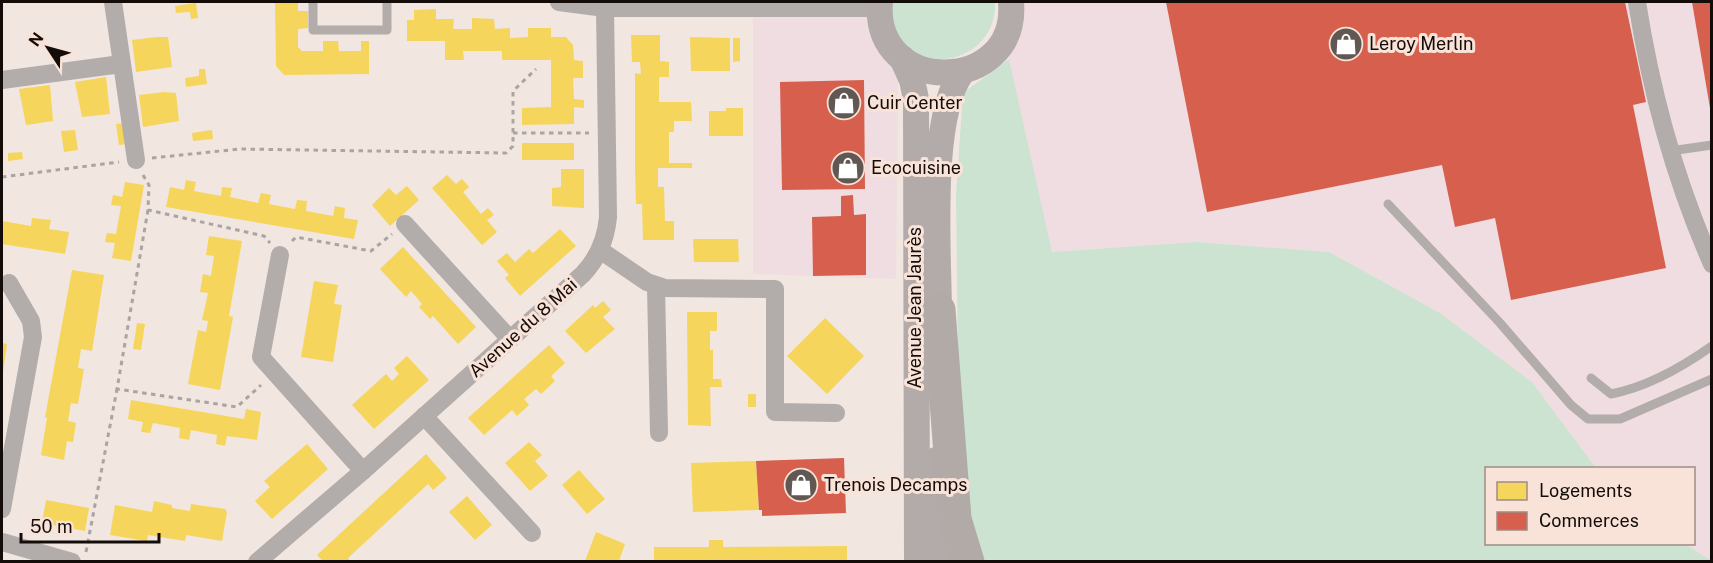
<svg xmlns="http://www.w3.org/2000/svg" width="1713" height="563" viewBox="0 0 1713 563" font-family="'Public Sans',sans-serif">
<rect width="100%" height="100%" fill="#f1e6e0"/>
<!-- commercial -->
<g fill="#f0dde1">
<path d="M862 2 898 74 896 279 753 274V3Z"/>
<path d="M1005 2H1711V560L1685 544H1694V468H1596L1532 382 1440 313 1329 252 1196 242 1052 252 1010 73Z"/>
</g>
<!-- green -->
<g fill="#cde3d1">
<path d="M892 2H995C998 63 912 82 894 25 892 18 892 9 892 2Z"/>
<path d="M1009 59 1052 252 1196 242 1329 252 1440 313 1532 382 1596 468H1486V544H1685L1712 561 951 562 959 445 956 194 963 93Z"/>
</g>
<!-- homes -->
<g fill="#f6d55c">
<path d="M275 2H298V11H308V28L298 29V47L302 51H323V41H338L339 51H361V41H369V74L284 75 276 66Z"/>
<path d="M196 3 198 18 191 19 190 12 176 13 175 6Z"/>
<path d="M436 9V19H454L453 29H472V18L494 19 495 29 510 28V38L528 37V28H551V37H566L573 45 574 60 583 61V78H573L574 99 584 100V108L574 107V124L522 125V108L551 107V60H502V51H463L464 60H445V41H407V20H414V10Z"/>
<path d="M631 35H660V61L669 62V77H659V102H691L692 121H674V132H669V163H692V168H658V187H664L665 221H674V240H643L642 204H636L635 169V73L641 74 640 62H632Z"/>
<path d="M157 37H168L172 67 136 72 132 40Z"/>
<path d="M690 37 730 38V71H691Z"/>
<path d="M733 38H740V61L733 62Z"/>
<path d="M199 69H205L207 84 186 87 185 78 199 76Z"/>
<path d="M106 77 110 114 82 117 75 82Z"/>
<path d="M50 85 53 121 26 125 19 89Z"/>
<path d="M164 92 176 93 179 121 143 127 139 95Z"/>
<path d="M726 108H743V136H709V111H726Z"/>
<path d="M124 123 127 144 119 145 116 124Z"/>
<path d="M75 130 78 150 64 152 61 131Z"/>
<path d="M212 130 213 139 193 141 192 133Z"/>
<rect x="522" y="143" width="52" height="17"/>
<path d="M22 152 23 159 8 161V153Z"/>
<path d="M561 169H584V208L552 206V188L561 187Z"/>
<path d="M447 175 456 184 462 179 469 187 463 192 481 214 488 208 494 215 487 220 497 232 482 245 432 188Z"/>
<path d="M186 180 196 182 194 191 221 196 222 187 232 188 230 197 258 203 261 193 271 195 269 204 295 209 297 200 307 201 306 211 333 216 335 206 345 208 344 218 358 220 354 239 166 207 170 187 184 190Z"/>
<path d="M125 182 144 185 131 261 112 258 115 243 105 242 107 233 116 234 121 206 111 205 113 195 122 197Z"/>
<path d="M407 186 419 200 390 226 372 205 389 188 396 195Z"/>
<path d="M32 218 51 220 49 229 69 232 65 254 2 244V221L31 226Z"/>
<path d="M560 229 576 246 520 296 505 278 509 275 497 261 507 253 515 262 529 249 533 253Z"/>
<path d="M209 236 242 241 229 316 233 317 220 390 188 384 198 330 206 332 208 321 202 320 208 293 200 292 203 274 211 276 214 256 206 255Z"/>
<path d="M693 239H738L739 262H694Z"/>
<path d="M403 247 476 327 458 344 433 316 430 319 419 307 422 304 411 291 406 297 380 269Z"/>
<path d="M72 270 104 275 92 351 81 349 78 368 84 369 78 404 71 403 68 421 76 423 73 442 67 441 64 460 41 455 47 418 45 417Z"/>
<path d="M314 281 338 285 334 304 342 305 333 362 301 357Z"/>
<path d="M603 301 611 310 603 317 615 329 586 353 565 331 593 305 595 308Z"/>
<path d="M687 312H717V331H710V350H713V379H721L722 387H710L711 426 688 425Z"/>
<path d="M825 318 864 356 827 394 787 356Z"/>
<path d="M137 323 145 324 141 350 133 349Z"/>
<path d="M2 343 7 344 3 373H2Z"/>
<path d="M549 345 565 363 551 376 555 381 541 394 536 389 524 399 529 405 517 416 512 410 484 435 468 418Z"/>
<path d="M407 356 429 380 374 429 352 405 386 374 392 381 399 374 394 368Z"/>
<rect x="748" y="394" width="8" height="13"/>
<path d="M131 400 244 419 246 409 261 412 257 440 227 436 225 446 216 444 217 435 191 430 189 440 179 438 180 428 153 423 150 433 141 432 143 422 128 419Z"/>
<path d="M529 442 542 455 535 461 548 476 530 491 505 463Z"/>
<path d="M307 444 328 469 272 519 255 501 270 487 264 481Z"/>
<path d="M426 454 447 478 433 490 428 484 348 558 350 561H323L317 555Z"/>
<path d="M756 461 759 510 693 512 691 463Z"/>
<path d="M579 470 605 499 587 514 562 485Z"/>
<path d="M467 496 492 525 475 540 449 512Z"/>
<path d="M46 500 89 508 85 531 42 523Z"/>
<path d="M154 501 172 505V508L190 511 191 504 225 509 227 512 222 541 186 535 185 541 148 535 147 541 110 535 115 505 152 512Z"/>
<path d="M596 532 625 544 619 561H585Z"/>
<path d="M709 540H723V547L847 546V561H654V547H709Z"/>
</g>
<!-- shops -->
<g fill="#d6604d">
<path d="M1166 2H1625L1646 102 1633 105 1666 268 1511 300 1495 218 1455 227 1442 165 1207 212Z"/>
<path d="M1692 2H1712V108H1710Z"/>
<path d="M864 80 865 189 782 190 780 82Z"/>
<path d="M853 195 854 215 866 214V275L813 276 812 217 841 216V196Z"/>
<path d="M844 458 846 513 762 516V510H759L756 461Z"/>
</g>
<g fill="none" stroke-linecap="round" stroke-linejoin="round">
<!-- path -->
<g stroke="#aaa5a2" stroke-width="3" stroke-dasharray="4.5 4.5" stroke-linecap="butt">
<path d="M513 133H589"/>
<path d="M152 158 240 149 506 153 513 146V91L536 69"/>
<path d="M143 175 149 185 148 210 264 236 270 243"/>
<path d="M2 177 119 162"/>
<path d="M148 210 117 389 237 407 261 385"/>
<path d="M292 241 296 237 371 251 392 234"/>
<path d="M86 552 117 389"/>
</g>
<!-- lane -->
<g stroke="#b2acaa" stroke-width="9">
<path d="M313 2V30H387V2"/>
<path d="M1670 151 1712 145"/>
<path d="M1388 204 1500 323 1571 405 1588 419H1620L1712 379"/>
<path d="M1591 378 1611 394C1648 387 1681 368 1712 346"/>
</g>
<!-- street -->
<g stroke="#b2acaa" stroke-width="18">
<path d="M113 2 136 160"/>
<path d="M559 2 605 8H879"/>
<path d="M1637 2C1651 92 1675 180 1712 264"/>
<path d="M2 80 121 64"/>
<path d="M405 224 510 339"/>
<path d="M600 250 647 282 665 288 775 289V412L836 413"/>
<path d="M280 255 261 357 363 471"/>
<path d="M656 286 659 433"/>
<path d="M424 416 532 533"/>
<path d="M2 509 33 337 31 321 9 283"/>
<path d="M2 542 72 562"/>
<path d="M257 562 363 471 583 274C598 258 606 239 608 217L605 8"/>
</g>
<!-- secondary -->
<g stroke="#b2aba9" stroke-width="26">
<path d="M880 2C872 97 1019 95 1011 2"/>
<path d="M902 58 912 80 916 99 917 562"/>
<path d="M939 327C940 265 926 118 963 71"/>
<path d="M936 460 937 562"/>
</g>
<!-- highway -->
<path stroke="#b1aaa6" stroke-width="33" d="M939 310 955 519 968 562"/>
</g>
<!-- icons -->
<defs>
<symbol id="shop-disc" viewBox="-11 -11 22 22"><circle r="9.5" fill="#615854" stroke="#f9e3d8"/><path d="M-5-2.5h2.3a2.7 3.5 0 0 1 5.4 0H5L5.5 6h-11ZM-1.5-2.5h3a1.5 2.3 0 0 0-3 0Z" fill="#fff"/></symbol>
</defs>
<g fill-rule="evenodd">
<use href="#shop-disc" x="1327" y="25" width="38" height="38"/>
<use href="#shop-disc" x="825" y="84" width="38" height="38"/>
<use href="#shop-disc" x="829" y="149" width="38" height="38"/>
<use href="#shop-disc" x="782" y="466" width="38" height="38"/>
</g>
<g text-anchor="middle" stroke-width="6" stroke-linejoin="round" paint-order="stroke">
<!-- poi labels -->
<g font-size="18" fill="#140c09" stroke="#f9e3d8" text-anchor="start">
<text x="1369" y="50">Leroy Merlin</text>
<text x="867" y="109">Cuir Center</text>
<text x="871" y="174">Ecocuisine</text>
<text x="824" y="491">Trenois Decamps</text>
</g>
<!-- street labels -->
<g font-size="18" fill="#140c09" stroke="#f9e3d8">
<text transform="translate(915 308) rotate(-90)" y="6">Avenue Jean Jaurès</text>
<text transform="translate(523 328) rotate(-42)" y="6">Avenue du 8 Mai</text>
</g>
</g>
<!-- border -->
<rect width="1713" height="563" fill="none" stroke="#140c09" stroke-width="6"/>
<!-- legend -->
<rect x="1485" y="467" width="210" height="78" fill="#f9e3d8" stroke="#9d8d85" stroke-width="1.5"/>
<rect x="1497" y="482" width="30" height="18" fill="#f6d55c" stroke="#9d8d85" stroke-width="1.5"/>
<text x="1539" y="497" font-size="18" fill="#140c09">Logements</text>
<rect x="1497" y="512" width="30" height="18" fill="#d6604d" stroke="#9d8d85" stroke-width="1.5"/>
<text x="1539" y="527" font-size="18" fill="#140c09">Commerces</text>
<!-- north arrow -->
<g transform="translate(48 48) rotate(306)" stroke="#f9e3d8" stroke-width="4.5" paint-order="stroke">
<path d="M0-4.5L10 22L0 15L-10 22Z" fill="#140c09"/>
<text y="-9" font-size="16" font-weight="bold" text-anchor="middle" fill="#140c09">N</text>
</g>
<!-- scale -->
<path d="M21 533v9h138v-9" fill="none" stroke="#140c09" stroke-width="3"/>
<text x="30" y="533" font-size="18" fill="#140c09" stroke="#f9e3d8" stroke-width="4.5" paint-order="stroke">50 m</text>
</svg>
